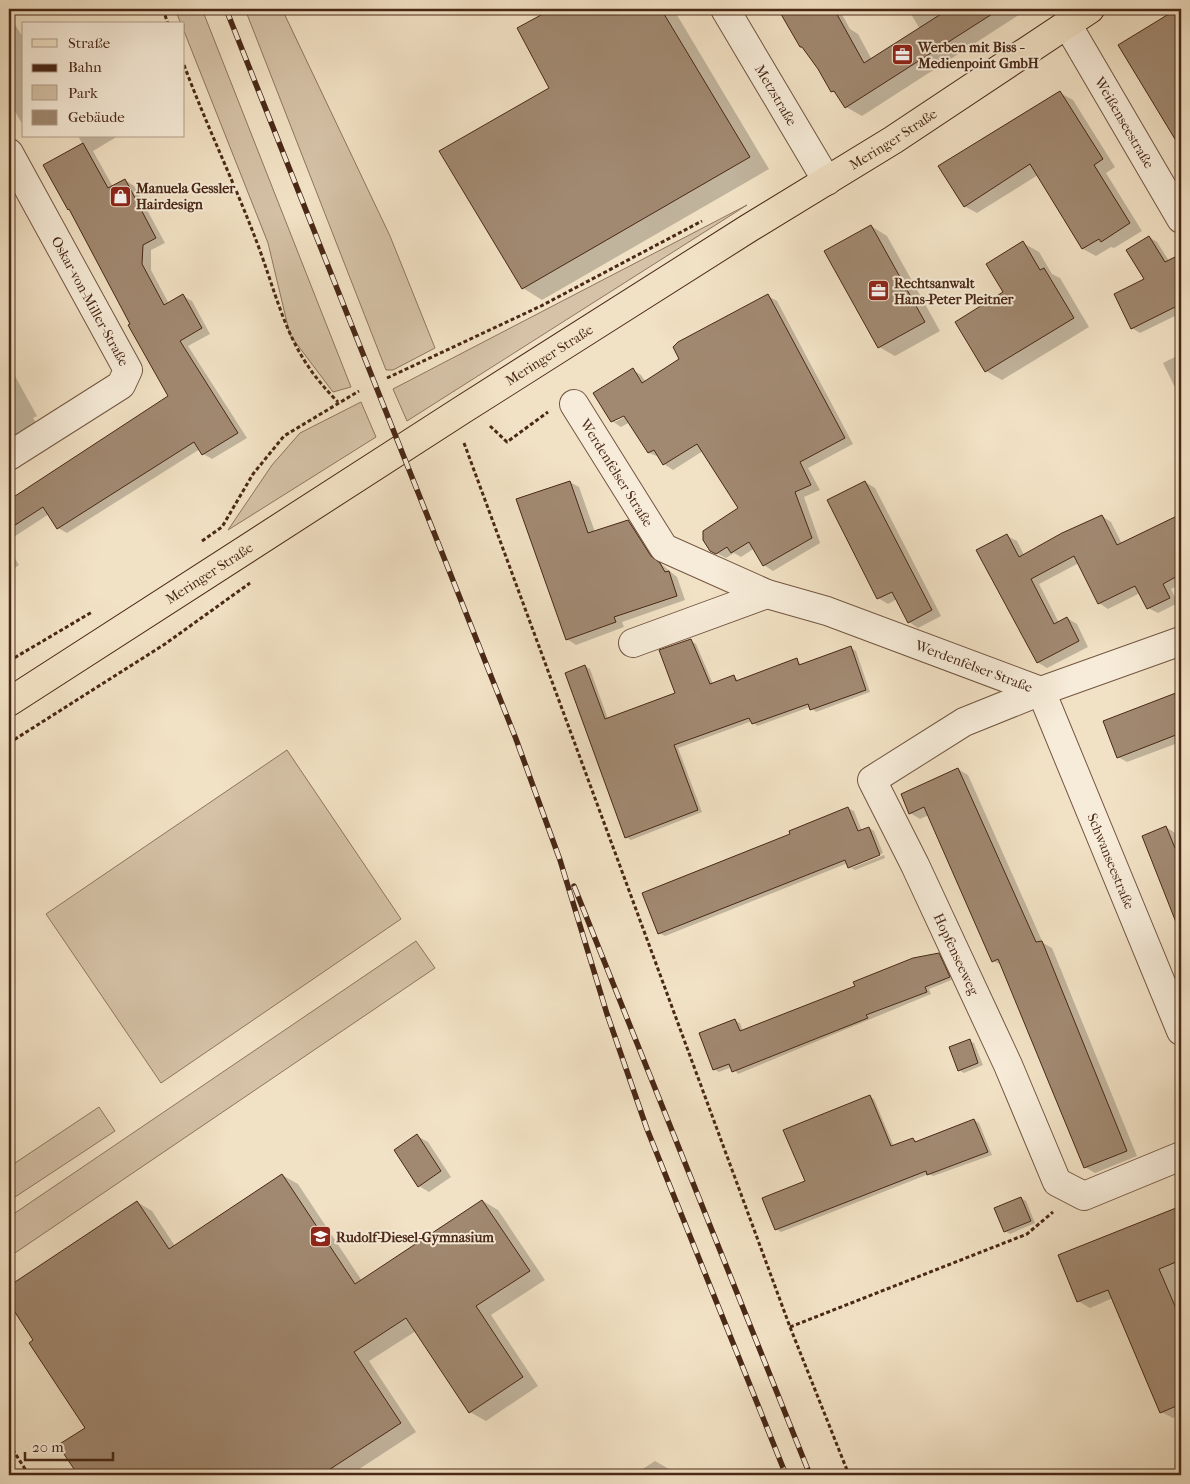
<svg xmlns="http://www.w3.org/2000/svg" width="1190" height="1484" viewBox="0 0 1190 1484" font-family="'IM FELL French Canon',serif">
<rect width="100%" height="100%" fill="#f2e2c5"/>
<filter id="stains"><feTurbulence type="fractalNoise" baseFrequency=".004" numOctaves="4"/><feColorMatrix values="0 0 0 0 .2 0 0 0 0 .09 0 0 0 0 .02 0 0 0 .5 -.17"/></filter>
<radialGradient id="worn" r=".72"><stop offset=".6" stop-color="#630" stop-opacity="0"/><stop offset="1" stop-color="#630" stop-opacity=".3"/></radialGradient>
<!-- green -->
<g fill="#d5c2a7" stroke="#8f755e">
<path d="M175 9H202L351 387 333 392 290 335 268 243 184 31V24H181Z"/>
<path d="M245 9H282L390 236 435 348 393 370H386Z"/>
<path d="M747 205 407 421 393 389Z"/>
<path d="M361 402 376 437 228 530 272 465 300 433Z"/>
<path d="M287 750 401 919 161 1083 46 914Z"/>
<path d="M416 941 435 968 9 1257V1217Z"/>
<path d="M99 1107 115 1131 9 1201V1167Z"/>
</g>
<!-- shadow -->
<g fill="#0003" fill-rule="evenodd">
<path d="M555 9H599L611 30 648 9H667L677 15 769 169 542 300 523 288 551 88 519 29Z"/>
<path d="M780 9H839L850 29 858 34 872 60 920 29 908 9H1028L862 116 846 107 838 95 832 91 819 68 801 46Z"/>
<path d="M1179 9H1181V146L1120 45Z"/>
<path d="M9 15 24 39V127L9 101Z"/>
<path d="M1060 93 1073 100 1115 167 1106 173 1142 231 1114 248 1111 247 1096 256 1083 249 1038 175 977 213 964 206Z"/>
<path d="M78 136H118L93 151 113 187 125 180 134 186 165 243 151 250V270L169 304 183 296 192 301 210 334 188 346 247 438 212 459 203 454 200 449 67 533 58 528 49 514 9 540V503L170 397 131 324 83 145Z"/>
<path d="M871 226 887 236 940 331 895 356 879 347Z"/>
<path d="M1149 237 1157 242 1169 261 1179 256 1181 258V313L1140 333 1132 328 1146 279Z"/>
<path d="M1023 243 1039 252 1052 274 1060 278 1089 327 1002 380 986 371 957 322 1005 293Z"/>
<path d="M768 296 777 301 853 444 808 468 820 490 804 497 820 543 773 571 764 565 755 548 741 557 734 553 726 558 710 550 739 509 703 451 673 470 664 464 659 457 649 453 630 422 621 427 612 421 633 370 641 375 646 382 681 359ZM629 412 630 414 615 422V419Z"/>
<path d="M9 300 14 309 9 312Z"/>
<path d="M1181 354V400L1163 363Z"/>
<path d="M9 365 37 416 33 418 39 428 9 449Z"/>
<path d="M570 482 579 487 595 532 628 521 637 527 660 563 677 577 685 600 622 622 624 627 576 645 567 639Z"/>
<path d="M865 482 875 488 941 616 918 628 909 622 897 599 888 604 878 598 828 501Z"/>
<path d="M1181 515V584L1171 589 1178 603 1158 613 1148 608 1140 593 1108 609 1099 603 1079 563 1039 584 1059 623 1067 618 1077 624 1088 647 1047 668 1037 662 1007 536 1017 541 1024 555 1102 516 1111 522 1122 544Z"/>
<path d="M9 549 19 565 9 572Z"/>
<path d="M691 641 696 644 713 684 734 676 739 681 797 660 802 665 851 648 856 651 870 692 816 712 810 707 757 726 752 721 678 748 702 812 631 840 626 837 585 666 590 669 608 719 677 693Z"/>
<path d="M1181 691V730L1174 733 1178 743 1127 762 1118 757 1172 696Z"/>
<path d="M958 769 968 775 1043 943 1052 948 1137 1156 1095 1173 1085 1167 1002 965 993 961 929 815 920 819 910 813Z"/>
<path d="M848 808 854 811 862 831 869 828 874 831 883 853 851 865V868L884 855 885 858 855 870 849 867 848 863 665 936 659 933 792 835Z"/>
<path d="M1166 827 1175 833 1181 847V931L1144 836Z"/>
<path d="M938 954 943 957 954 979 929 989 931 994 738 1074 732 1067 719 1072 714 1069 735 1021 740 1023 743 1032Z"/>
<path d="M969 1041 974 1043 983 1065 964 1073 959 1070Z"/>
<path d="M870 1097 874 1099 894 1147 913 1139 918 1142 974 1120 979 1123 992 1155 933 1176 929 1174 781 1232 776 1229Z"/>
<path d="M417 1136 428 1142 451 1177 429 1192 419 1186Z"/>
<path d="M282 1175 298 1184 362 1281 483 1201 498 1210 545 1280 491 1315 538 1386 486 1421 470 1412 416 1331 369 1361 416 1432 350 1475H79L60 1446 86 1428 35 1340 9 1300V1287L137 1202 152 1211 175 1246Z"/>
<path d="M1021 1198 1026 1201 1035 1223 1010 1234 1005 1231Z"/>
<path d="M1181 1207V1415L1173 1418 1161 1412 1113 1298 1090 1308 1078 1301 1060 1256Z"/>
<path d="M655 1461 676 1473 677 1475H633Z"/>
<path d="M1137 1471 1144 1475H1126Z"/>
</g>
<!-- building -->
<g fill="#a18971" stroke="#492816">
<path d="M552 9H661L750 157 522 289 439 151 549 88 517 28Z"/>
<path d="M778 9H834L864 63 949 9H1000L845 108 834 91 831 92 818 69 802 47H800Z"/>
<path d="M1177 9H1181V149L1118 45Z"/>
<path d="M1060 91 1103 159 1094 165 1130 223 1101 242 1099 239 1082 249 1030 164 964 207 938 166Z"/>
<path d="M83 143 108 188 125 179 156 238 143 245 142 264 164 305 183 294 202 328 180 341 238 433 202 455 194 442 57 529 43 507 9 529V500L168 396 128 325 130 324 69 209 68 210 43 165Z"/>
<path d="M871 225 925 322 878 348 824 251Z"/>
<path d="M1149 236 1165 262 1181 254V304L1131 329 1114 294 1144 279 1126 250Z"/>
<path d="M1023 241 1040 270 1044 268 1074 318 985 372 955 322 1003 292 986 264Z"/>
<path d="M768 294 845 438 800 462 811 485 795 492 812 538 763 566 749 542 731 553 727 547 716 554 710 551 703 540V531L738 508 697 444 663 465 654 450 648 453 624 416 611 422 593 393 633 368 642 383 679 359 673 347 678 342Z"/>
<path d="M570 481 588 533 628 520 651 556 660 563 665 572 669 571 677 596 614 617 616 622 566 640 516 499Z"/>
<path d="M865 481 932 610 908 623 892 592 877 599 827 500Z"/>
<path d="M1181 514V574L1163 584 1170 598 1147 609 1135 586 1098 604 1074 556 1031 579 1054 624 1067 617 1079 641 1037 663 976 550 1007 534 1019 557 1062 533 1102 515 1117 545Z"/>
<path d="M691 639 710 684 734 675 736 681 797 658 799 665 851 646 866 690 810 710 808 704 752 724 749 718 674 745 698 810 625 838 565 673 585 665 605 719 675 693 659 650Z"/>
<path d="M1181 691V733L1117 758 1103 721Z"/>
<path d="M958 768 1036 942 1042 941 1127 1151 1084 1168 998 959 992 962 924 807 909 814 901 794Z"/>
<path d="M848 807 858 831 869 827 880 855 848 868 845 860 658 934 642 893 790 834 789 831Z"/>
<path d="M1166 826 1175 848 1181 846V935L1142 836Z"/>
<path d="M939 953 950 977 925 987 927 992 866 1015 868 1018 732 1072 729 1064 713 1070 699 1033 735 1019 740 1031 855 986 853 982 913 958Z"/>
<path d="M970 1039 978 1063 958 1071 949 1047Z"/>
<path d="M870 1095 891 1146 913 1138 915 1142 974 1119 988 1152 927 1175 926 1171 775 1230 762 1198 805 1181 783 1130Z"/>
<path d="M417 1134 441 1171 418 1187 394 1150Z"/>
<path d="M282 1174 355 1284 482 1200 530 1271 476 1306 523 1377 469 1413 406 1318 354 1352 401 1423 321 1475H78L58 1445 85 1428 29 1343 33 1340 9 1303V1286L137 1201 169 1249Z"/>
<path d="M1021 1197 1031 1221 1004 1232 994 1208Z"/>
<path d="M1181 1206V1260L1159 1269 1181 1320V1404L1160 1413 1108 1290 1077 1302 1058 1255Z"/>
</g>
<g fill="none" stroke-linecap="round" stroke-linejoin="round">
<defs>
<g id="minor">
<path id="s1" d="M725 9 827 181"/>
<path id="s2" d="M1067 24 1181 219"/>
<path id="s3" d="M9 153 128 370 121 385 9 456"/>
<path id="s4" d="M574 404 664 548 767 594 827 611 1041 691"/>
<path id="s5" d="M1181 641 1041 691 964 722 872 780 915 865 1008 1065 1057 1182 1084 1196 1181 1156"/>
<path d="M633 643 767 594"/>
<path id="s6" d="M1041 691 1181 1031"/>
</g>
<g id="primary">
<path id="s7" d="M9 702 462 410 749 228 893 140 1090 9"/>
</g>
</defs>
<!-- minor casing -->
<use href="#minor" stroke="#735642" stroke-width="30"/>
<!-- primary casing -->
<use href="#primary" stroke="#492816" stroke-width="30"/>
<!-- path -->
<g stroke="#492816" stroke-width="3" stroke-dasharray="4 2.5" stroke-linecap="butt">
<path d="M163 9 168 24"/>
<path d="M184 65C207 127 236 186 259 248 282 311 288 352 338 402"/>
<path d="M387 378 541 306 702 221"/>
<path d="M490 426 507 442 548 412"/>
<path d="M464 443 790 1327 849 1475"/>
<path d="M202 541 222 527 253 474 284 436 359 391"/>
<path d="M9 661 92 612"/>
<path d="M9 743 165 644 250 583"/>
<path d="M790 1327 1027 1234 1053 1212"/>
<path d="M9 1444 29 1475"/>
</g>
<!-- minor -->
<use href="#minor" stroke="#f7ecd9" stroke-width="28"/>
<!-- primary -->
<use href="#primary" stroke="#f2e2c5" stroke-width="28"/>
<defs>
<g id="rail">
<path d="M226 9 516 739 560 860 607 1014 647 1129 786 1475"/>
<path d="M574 886 810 1475"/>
</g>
</defs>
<!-- rail casing -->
<use href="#rail" stroke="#492816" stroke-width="5.5"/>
<!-- rail -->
<use href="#rail" stroke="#f7ecd9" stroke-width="4" stroke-dasharray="11" stroke-linecap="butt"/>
</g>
<!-- icons -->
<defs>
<symbol id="office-square" viewBox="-11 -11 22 22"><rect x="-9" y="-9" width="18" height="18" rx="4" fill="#8f2418" stroke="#f7ecd9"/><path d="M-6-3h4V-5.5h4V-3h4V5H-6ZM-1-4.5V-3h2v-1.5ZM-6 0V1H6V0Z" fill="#fff"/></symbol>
<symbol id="shop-square" viewBox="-11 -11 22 22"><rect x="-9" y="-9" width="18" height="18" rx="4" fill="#8f2418" stroke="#f7ecd9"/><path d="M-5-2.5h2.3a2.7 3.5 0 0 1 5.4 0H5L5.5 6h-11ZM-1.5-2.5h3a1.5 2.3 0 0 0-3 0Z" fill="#fff"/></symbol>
<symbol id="school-square" viewBox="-11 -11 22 22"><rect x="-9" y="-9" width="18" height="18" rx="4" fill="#8f2418" stroke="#f7ecd9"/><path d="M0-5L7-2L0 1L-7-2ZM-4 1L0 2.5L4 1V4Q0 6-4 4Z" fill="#fff"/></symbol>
</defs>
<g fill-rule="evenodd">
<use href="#office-square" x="890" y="42" width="25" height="25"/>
<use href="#shop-square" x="108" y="184" width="25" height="25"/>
<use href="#office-square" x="866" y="278" width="25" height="25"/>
<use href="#school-square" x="308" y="1224" width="25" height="25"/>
</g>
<g text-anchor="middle" stroke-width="4" stroke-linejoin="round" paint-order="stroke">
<!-- poi labels -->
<g font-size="14" font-weight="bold" fill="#492816" stroke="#f7ecd9" text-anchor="start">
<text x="918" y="52">Werben mit Biss -<tspan x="918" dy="16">Medienpoint GmbH</tspan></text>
<text x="136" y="193">Manuela Gessler<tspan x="136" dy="16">Hairdesign</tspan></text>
<text x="894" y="288">Rechtsanwalt<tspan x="894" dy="16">Hans-Peter Pleitner</tspan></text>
<text x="336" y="1242">Rudolf-Diesel-Gymnasium</text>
</g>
<!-- street labels -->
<g font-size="14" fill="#492816" stroke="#f7ecd9">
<text dy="5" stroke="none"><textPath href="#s1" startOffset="100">Metzstraße</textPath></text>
<text dy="5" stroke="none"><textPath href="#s2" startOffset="114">Weißenseestraße</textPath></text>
<text dy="5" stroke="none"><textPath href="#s7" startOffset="1048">Meringer Straße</textPath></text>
<text dy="5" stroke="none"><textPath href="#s3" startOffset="169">Oskar-von-Miller-Straße</textPath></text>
<text dy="5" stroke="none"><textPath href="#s7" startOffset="642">Meringer Straße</textPath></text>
<text dy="5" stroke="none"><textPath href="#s4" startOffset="81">Werdenfelser Straße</textPath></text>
<text dy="5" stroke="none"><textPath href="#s7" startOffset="238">Meringer Straße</textPath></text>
<text dy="5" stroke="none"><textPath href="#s4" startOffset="502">Werdenfelser Straße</textPath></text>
<text dy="5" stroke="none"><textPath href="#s6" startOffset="184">Schwanseestraße</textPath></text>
<text dy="5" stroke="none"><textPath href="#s5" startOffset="534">Hopfenseeweg</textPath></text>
</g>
</g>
<!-- margin -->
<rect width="1190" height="1484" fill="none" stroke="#f2e2c5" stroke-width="30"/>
<rect x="10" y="10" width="1170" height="1464" fill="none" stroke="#492816" stroke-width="2.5"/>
<rect x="15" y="15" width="1160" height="1454" fill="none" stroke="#492816"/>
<!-- legend -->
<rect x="22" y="22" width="162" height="115" fill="#f7ecd9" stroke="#b19e8b"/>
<rect x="32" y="39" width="25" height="8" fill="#f2e2c5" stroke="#b19e8b"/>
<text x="68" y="48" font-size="15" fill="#492816">Straße</text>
<rect x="32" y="64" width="25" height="8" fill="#492816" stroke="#b19e8b"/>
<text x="68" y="72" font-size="15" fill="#492816">Bahn</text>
<rect x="32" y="85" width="25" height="15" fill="#d5c2a7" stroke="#b19e8b"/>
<text x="68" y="98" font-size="15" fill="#492816">Park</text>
<rect x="32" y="110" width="25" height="15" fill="#a18971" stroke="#b19e8b"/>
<text x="68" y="122" font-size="15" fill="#492816">Gebäude</text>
<!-- scale -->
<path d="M25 1452v8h88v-8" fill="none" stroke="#492816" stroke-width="2.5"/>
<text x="32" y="1452" font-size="15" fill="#492816" stroke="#f7ecd9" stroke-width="4" paint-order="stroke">20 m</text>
<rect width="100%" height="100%" filter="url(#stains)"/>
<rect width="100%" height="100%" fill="url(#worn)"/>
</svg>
